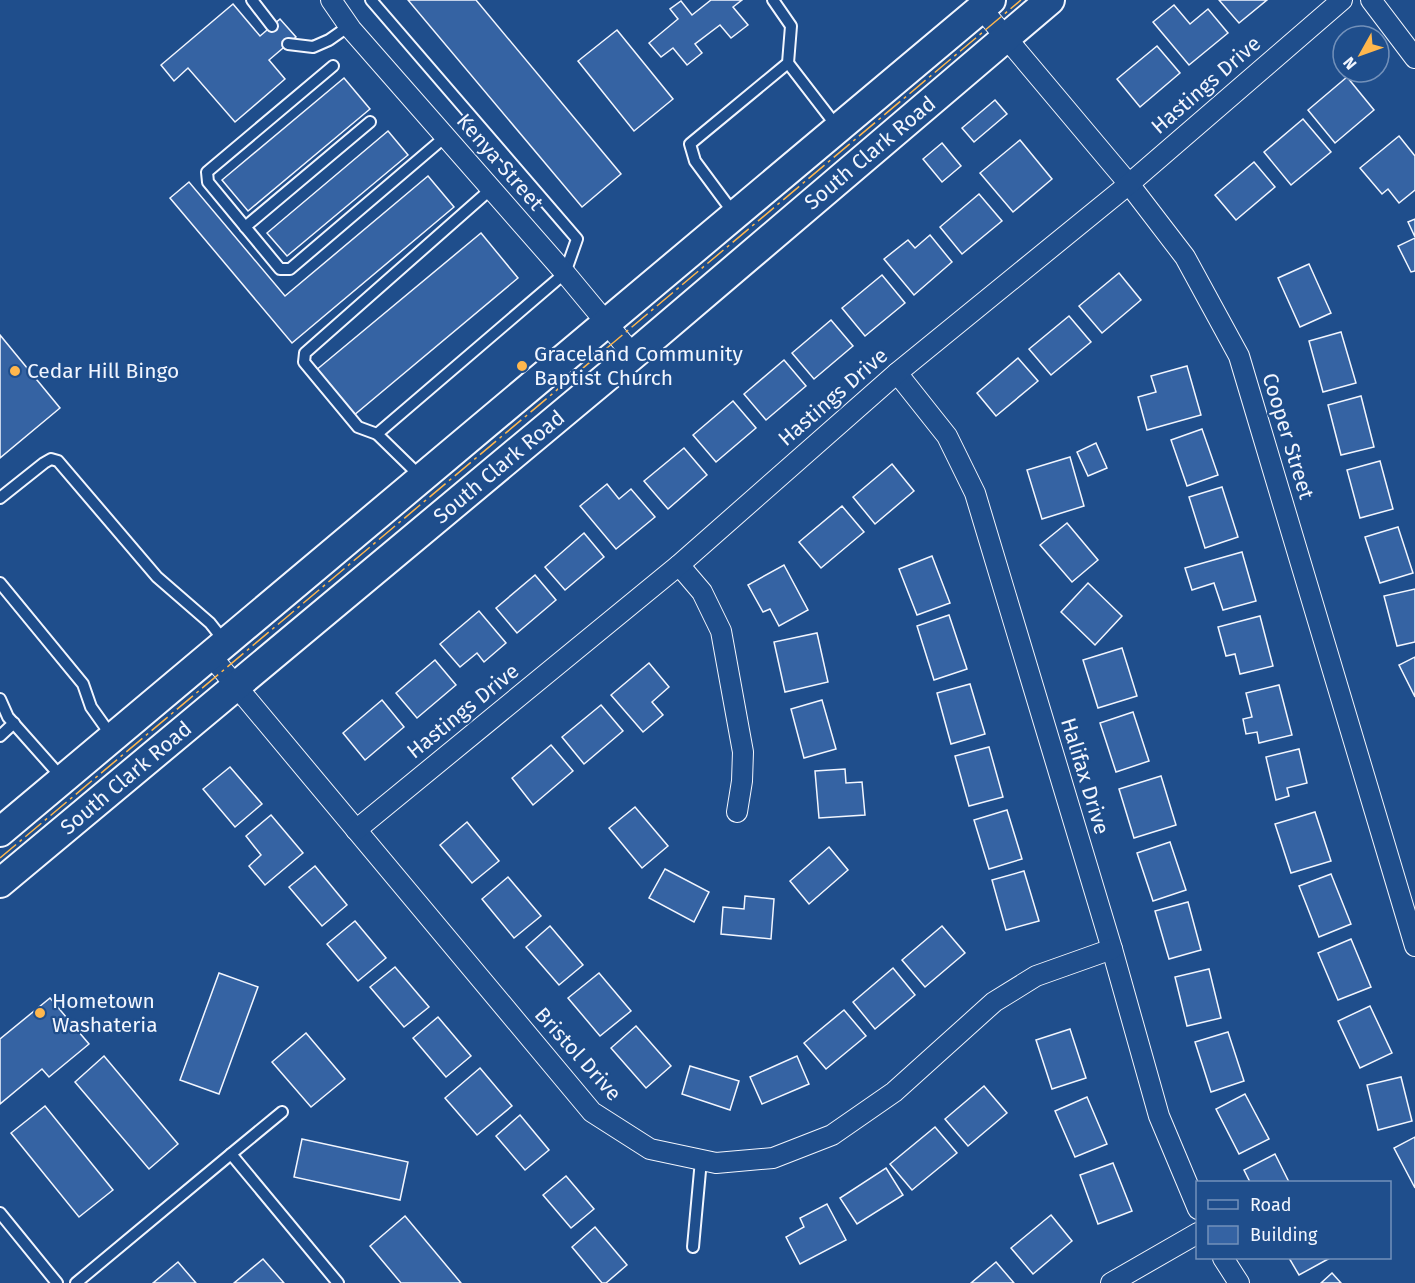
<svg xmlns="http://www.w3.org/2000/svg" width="1415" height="1283" viewBox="0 0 1415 1283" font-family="'Fira Sans',sans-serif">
<rect width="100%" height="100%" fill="#1f4e8c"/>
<!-- building -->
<g fill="#3563a3" stroke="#f2f6ff" stroke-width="1.5">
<path d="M408 0H476L621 174 582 207Z"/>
<path d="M711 0H742L733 7 748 25 731 38 720 25 695 44 702 53 687 65 673 48 661 57 649 43 678 19 670 9 681 1 692 15Z"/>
<path d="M1219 0H1267L1239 23Z"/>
<path d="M233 4 260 36 280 19 296 37 269 60 285 79 235 122 188 68 174 81 161 65Z"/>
<path d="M1174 5 1190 24 1208 9 1228 33 1189 65 1153 22Z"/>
<path d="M617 30 673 99 634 131 578 61Z"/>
<path d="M1157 46 1180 73 1140 107 1117 79Z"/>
<path d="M1347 77 1374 110 1335 143 1308 110Z"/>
<path d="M344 78 370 109 248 211 222 180Z"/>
<path d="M995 100 1007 114 974 142 962 128Z"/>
<path d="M1303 119 1331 152 1291 185 1264 152Z"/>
<path d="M388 131 408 155 287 256 267 233Z"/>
<path d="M1399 136 1415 156V190L1399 203 1388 189 1382 194 1360 168Z"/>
<path d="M1020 140 1052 179 1013 212 980 173Z"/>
<path d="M942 143 961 166 942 182 923 159Z"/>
<path d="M1254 162 1275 187 1236 220 1215 195Z"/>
<path d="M428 176 454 207 292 343 170 198 189 182 285 296Z"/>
<path d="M979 194 1002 221 962 254 940 227Z"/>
<path d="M1415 219V237L1408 222Z"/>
<path d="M481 233 518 278 353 416 315 371Z"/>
<path d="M930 235 952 262 914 295 884 259 908 240 915 248Z"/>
<path d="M1415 238V271L1411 272 1398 246Z"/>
<path d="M1309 264 1331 313 1300 327 1278 278Z"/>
<path d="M1119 273 1141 300 1102 333 1079 306Z"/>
<path d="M882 275 905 303 865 336 842 308Z"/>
<path d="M1069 316 1091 342 1051 375 1029 349Z"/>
<path d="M831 320 853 346 814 379 792 353Z"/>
<path d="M1341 332 1356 383 1323 392 1309 341Z"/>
<path d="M0 335 60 408 0 458Z"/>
<path d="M1018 358 1038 381 996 416 977 393Z"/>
<path d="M784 360 806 386 766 420 744 394Z"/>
<path d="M1187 366 1201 415 1147 430 1138 397 1156 392 1151 376Z"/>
<path d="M1361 396 1374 447 1341 455 1328 405Z"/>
<path d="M733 401 756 428 716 462 693 435Z"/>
<path d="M1202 429 1218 475 1187 486 1171 440Z"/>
<path d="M1096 443 1107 468 1088 476 1077 452Z"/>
<path d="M684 448 707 475 668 509 644 481Z"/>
<path d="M1070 457 1084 506 1042 519 1027 470Z"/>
<path d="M1380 461 1393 509 1360 518 1347 470Z"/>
<path d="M892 464 914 491 875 524 853 497Z"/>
<path d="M607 484 619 499 631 489 655 517 616 549 580 506Z"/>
<path d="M1222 487 1238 537 1205 548 1189 497Z"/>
<path d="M842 506 864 532 821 568 799 542Z"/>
<path d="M1067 523 1098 560 1072 582 1040 545Z"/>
<path d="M1398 527 1413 573 1380 583 1365 537Z"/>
<path d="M584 533 604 557 565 590 545 567Z"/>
<path d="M1242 552 1256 601 1223 610 1214 583 1192 590 1185 568Z"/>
<path d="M932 556 950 603 917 615 899 569Z"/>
<path d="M784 565 808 610 779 626 770 609 763 612 748 585Z"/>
<path d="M535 575 556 600 517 633 496 608Z"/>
<path d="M1088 583 1122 616 1095 645 1061 612Z"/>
<path d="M1415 589V642L1397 646 1384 596Z"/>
<path d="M479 611 506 643 484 662 477 653 460 667 440 644Z"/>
<path d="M949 615 967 669 934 680 917 626Z"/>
<path d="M1260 616 1273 666 1240 674 1235 654 1226 656 1218 627Z"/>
<path d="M817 633 828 682 785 692 774 642Z"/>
<path d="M1122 648 1137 696 1098 708 1083 660Z"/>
<path d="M1415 657V697L1399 665Z"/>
<path d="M435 660 456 685 417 718 396 693Z"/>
<path d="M649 663 669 687 652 702 663 715 643 732 611 695Z"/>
<path d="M970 684 985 734 951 744 937 693Z"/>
<path d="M1279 685 1292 735 1259 743 1257 732 1246 734 1243 719 1252 717 1246 693Z"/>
<path d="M382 700 404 727 365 760 343 733Z"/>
<path d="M822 700 836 749 804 758 791 709Z"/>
<path d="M601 705 623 731 584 764 562 737Z"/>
<path d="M1133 712 1149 761 1116 772 1100 723Z"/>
<path d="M551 745 573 771 533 805 512 778Z"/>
<path d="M989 747 1003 797 969 806 955 756Z"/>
<path d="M1299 749 1307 783 1287 788 1289 796 1276 800 1266 757Z"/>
<path d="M230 767 262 804 235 827 203 789Z"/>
<path d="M845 769 846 783 862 782 865 815 819 818 815 771Z"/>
<path d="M1161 776 1176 825 1134 838 1119 789Z"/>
<path d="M635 807 668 846 642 868 609 828Z"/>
<path d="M1007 810 1022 859 989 869 974 820Z"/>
<path d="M1315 812 1331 861 1291 873 1275 824Z"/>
<path d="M271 815 303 853 265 885 249 866 261 855 246 836Z"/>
<path d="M467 822 499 861 472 883 440 845Z"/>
<path d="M1170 842 1186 890 1153 901 1137 853Z"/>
<path d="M829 847 848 870 809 904 790 881Z"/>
<path d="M315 866 347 905 322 926 289 887Z"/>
<path d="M665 869 709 892 694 922 649 898Z"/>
<path d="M1024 871 1039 921 1006 930 992 880Z"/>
<path d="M1331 874 1351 924 1319 937 1299 886Z"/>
<path d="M508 877 541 916 514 938 482 899Z"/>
<path d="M745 896 774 899 771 939 721 934 723 907 744 909Z"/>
<path d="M1188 902 1201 950 1169 959 1155 911Z"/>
<path d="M355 921 386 958 358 981 327 944Z"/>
<path d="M550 926 583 965 559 985 526 947Z"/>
<path d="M942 926 965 953 925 987 902 960Z"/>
<path d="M1351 939 1371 987 1338 1000 1318 953Z"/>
<path d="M395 967 429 1007 404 1027 370 987Z"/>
<path d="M893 968 915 995 875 1029 853 1002Z"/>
<path d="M1209 969 1221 1018 1187 1026 1175 977Z"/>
<path d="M219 973 258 987 219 1094 180 1080Z"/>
<path d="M599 973 631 1011 600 1036 568 998Z"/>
<path d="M50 998 89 1044 49 1077 42 1069 0 1104V1039Z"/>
<path d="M1370 1006 1392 1053 1360 1068 1338 1021Z"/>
<path d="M844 1010 866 1036 826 1069 804 1043Z"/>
<path d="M438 1017 471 1056 446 1077 413 1038Z"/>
<path d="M636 1026 671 1066 646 1088 611 1048Z"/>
<path d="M1070 1029 1086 1078 1052 1089 1036 1040Z"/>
<path d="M1228 1032 1244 1081 1211 1092 1195 1042Z"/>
<path d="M306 1033 345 1079 311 1107 272 1062Z"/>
<path d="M104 1056 178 1144 149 1169 75 1082Z"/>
<path d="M797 1056 809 1084 762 1104 750 1077Z"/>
<path d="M690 1066 739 1081 730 1110 682 1094Z"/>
<path d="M480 1068 512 1106 477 1135 445 1098Z"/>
<path d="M1401 1077 1412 1121 1378 1130 1367 1085Z"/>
<path d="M984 1086 1007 1113 968 1146 945 1119Z"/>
<path d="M1245 1094 1269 1139 1239 1154 1216 1109Z"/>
<path d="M1087 1097 1107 1144 1075 1157 1055 1111Z"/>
<path d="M45 1106 113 1190 79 1217 11 1133Z"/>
<path d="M520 1115 549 1150 525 1170 496 1136Z"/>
<path d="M935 1127 957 1153 912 1190 890 1164Z"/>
<path d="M1415 1137V1188L1394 1148Z"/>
<path d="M302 1139 408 1162 400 1200 294 1177Z"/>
<path d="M1275 1154 1289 1182H1250L1244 1170Z"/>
<path d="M1113 1163 1132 1211 1098 1224 1080 1175Z"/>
<path d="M886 1168 903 1195 857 1224 840 1198Z"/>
<path d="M566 1176 594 1209 571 1228 543 1195Z"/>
<path d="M827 1204 846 1240 800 1264 786 1237 804 1227 800 1218Z"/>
<path d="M1051 1215 1072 1241 1033 1274 1011 1248Z"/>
<path d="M405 1216 461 1283H401L370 1246Z"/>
<path d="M595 1227 627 1265 606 1283H602L572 1247Z"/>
<path d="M1289 1258H1330L1299 1275Z"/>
<path d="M263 1259 284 1283H234Z"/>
<path d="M178 1262 196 1283H153Z"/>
<path d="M996 1262 1014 1283H971Z"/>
<path d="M1332 1273 1341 1283H1321Z"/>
</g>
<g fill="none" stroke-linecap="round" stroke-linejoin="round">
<defs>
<g id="lane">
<path d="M252 0 272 26"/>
<path d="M371 0 577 239 565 273 377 434"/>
<path d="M288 44 313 47 329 40 349 26"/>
<path d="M788 63 838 128"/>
<path d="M333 66 207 172 208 182 280 269H290L445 137"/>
<path d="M735 215 695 161 690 144 788 63 791 26 773 0"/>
<path d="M245 227 370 122"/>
<path d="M420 476 377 434 358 427 304 362 305 353 491 189"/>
<path d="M0 498 44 463 51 459 58 461 157 577 210 623 225 642"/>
<path d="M0 583 83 684 91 707 113 738"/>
<path d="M0 699 8 717 63 779"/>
<path d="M0 736 14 723"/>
<path d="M231 1154 282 1112"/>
<path d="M0 1213 57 1283"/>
<path d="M693 1247 701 1160"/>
<path d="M76 1283 231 1154 338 1283"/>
</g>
<g id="street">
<path d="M331 0 351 29 565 273 633 355"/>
<path d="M1371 0 1415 58"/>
<path d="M981 8 1129 184 1185 257 1239 356 1415 946"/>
<path d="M897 373 947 436 975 493 1112 949 1159 1116 1198 1209"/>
<path d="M679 565 702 592 721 631 743 752 742 781 737 812"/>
<path d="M211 656 592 1112 650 1149 716 1163 773 1158 832 1135 894 1092 994 1002 1036 976 1112 949"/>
<path d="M356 830 679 565 897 373 1129 184 1342 0"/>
<path d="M1223 1258 1239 1283"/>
<path d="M1111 1283 1198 1233"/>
</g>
<g id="secondary">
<path d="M0 832 991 0"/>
<path d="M0 883 633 355 1050 0"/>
</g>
</defs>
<!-- lane casing -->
<use href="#lane" stroke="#f2f6ff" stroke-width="14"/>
<!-- street casing -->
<use href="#street" stroke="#f2f6ff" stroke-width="22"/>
<!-- secondary casing -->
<use href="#secondary" stroke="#f2f6ff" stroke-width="32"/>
<!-- lane -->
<use href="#lane" stroke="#1f4e8c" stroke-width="10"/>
<!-- street -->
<use href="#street" stroke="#1f4e8c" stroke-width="20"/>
<!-- secondary -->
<use href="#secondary" stroke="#1f4e8c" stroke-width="28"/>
<!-- power -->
<path stroke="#ffb74d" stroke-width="1.5" stroke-dasharray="21 4.5 3 4.5" stroke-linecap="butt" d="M0 858 1021 0"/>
</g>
<!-- markers -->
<g fill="#ffb74d" stroke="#1f4e8c" stroke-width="2">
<circle cx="522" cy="366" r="6"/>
<circle cx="15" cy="371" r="6"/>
<circle cx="40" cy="1013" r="6"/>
</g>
<g text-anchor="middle" stroke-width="4.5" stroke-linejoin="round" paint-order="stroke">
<!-- street labels -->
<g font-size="21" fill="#f2f6ff" stroke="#1f4e8c">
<text transform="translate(1206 85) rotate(-41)" y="7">Hastings Drive</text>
<text transform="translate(870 153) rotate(-40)" y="7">South Clark Road</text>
<text transform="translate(500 162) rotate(49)" y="7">Kenya Street</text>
<text transform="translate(833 397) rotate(-41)" y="7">Hastings Drive</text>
<text transform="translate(1288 436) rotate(73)" y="7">Cooper Street</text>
<text transform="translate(499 467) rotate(-40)" y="7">South Clark Road</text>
<text transform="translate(463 711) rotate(-39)" y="7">Hastings Drive</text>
<text transform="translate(1085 776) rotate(73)" y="7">Halifax Drive</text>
<text transform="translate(126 778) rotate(-40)" y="7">South Clark Road</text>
<text transform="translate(578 1054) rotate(48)" y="7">Bristol Drive</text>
</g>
<!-- poi labels -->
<g font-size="21" fill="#f2f6ff" stroke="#1f4e8c" text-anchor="start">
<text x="534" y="361">Graceland Community<tspan x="534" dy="24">Baptist Church</tspan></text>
<text x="27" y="378">Cedar Hill Bingo</text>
<text x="52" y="1008">Hometown<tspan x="52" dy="24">Washateria</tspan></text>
</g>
</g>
<!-- legend -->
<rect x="1196" y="1181" width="195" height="78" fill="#1f4e8c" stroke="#7391ba" stroke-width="1.5"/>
<rect x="1208" y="1200" width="30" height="9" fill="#1f4e8c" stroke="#7391ba" stroke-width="1.5"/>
<text x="1250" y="1211" font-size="18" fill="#f2f6ff">Road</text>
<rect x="1208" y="1226" width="30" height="18" fill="#3563a3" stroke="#7391ba" stroke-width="1.5"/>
<text x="1250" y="1241" font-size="18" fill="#f2f6ff">Building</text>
<!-- north arrow -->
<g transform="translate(1361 54) rotate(230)"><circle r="28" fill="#1f4e8c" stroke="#7391ba" stroke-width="1.5"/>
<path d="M0-4.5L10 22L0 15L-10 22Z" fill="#ffb74d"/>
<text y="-9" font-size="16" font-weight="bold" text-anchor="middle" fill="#f2f6ff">N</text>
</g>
</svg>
